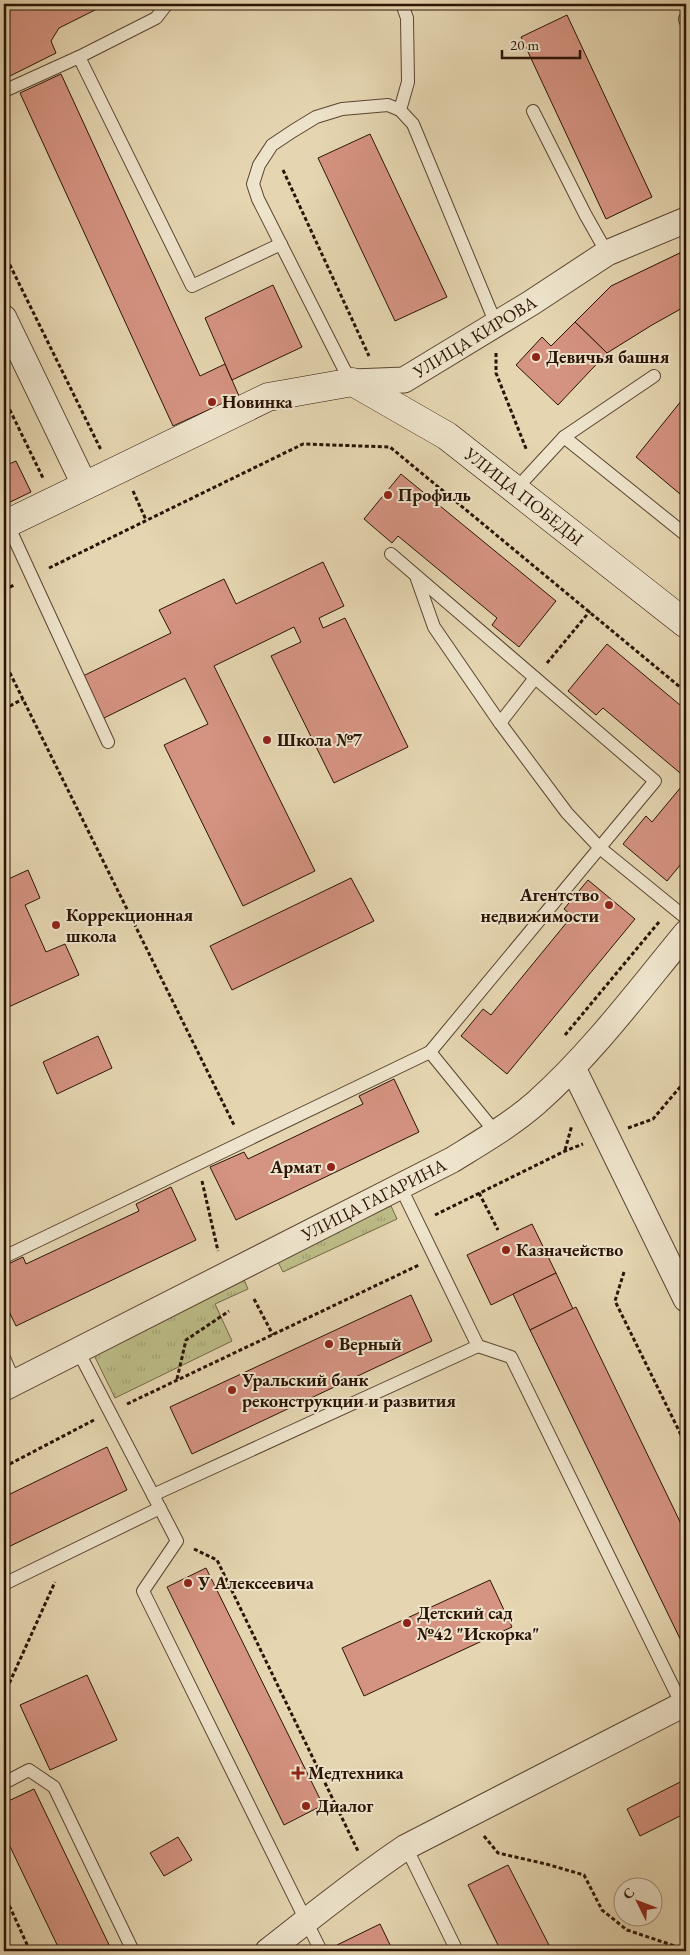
<svg xmlns="http://www.w3.org/2000/svg" width="690" height="1955" viewBox="0 0 690 1955" font-family="'EB Garamond',serif">
<defs>
<pattern id="grass-tufts" width="24" height="20" patternUnits="userSpaceOnUse" patternTransform="scale(1.25)"><rect width="24" height="20" fill="#bcbc87"/><path d="M3 7l-1-3M5 7V3M7 7l1-3M15 17l-1-3M17 17v-4M19 17l1-3" fill="none" stroke="#a2a173"/></pattern>
</defs>
<rect width="100%" height="100%" fill="#e5d6b1"/>
<filter id="stains"><feTurbulence type="fractalNoise" baseFrequency=".004" numOctaves="4"/><feColorMatrix values="0 0 0 0 .2 0 0 0 0 .09 0 0 0 0 .02 0 0 0 .5 -.17"/></filter>
<radialGradient id="worn" r=".72"><stop offset=".6" stop-color="#630" stop-opacity="0"/><stop offset="1" stop-color="#630" stop-opacity=".3"/></radialGradient>
<!-- grass -->
<g fill="url(#grass-tufts)" stroke="#746846">
<path d="M391 1206 397 1219 283 1272 277 1260Z"/>
<path d="M243 1277 248 1289 215 1304 232 1341 115 1398 91 1349Z"/>
</g>
<!-- building -->
<g fill="#d59381" stroke="#2b1305">
<path d="M4 4H107L59 28 51 41 56 53 4 79Z"/>
<path d="M567 15 652 197 606 219 521 37Z"/>
<path d="M61 74 200 376 225 364 239 396 173 426 20 93Z"/>
<path d="M370 134 447 297 395 321 318 158Z"/>
<path d="M686 250V306L652 325 607 353 575 322 611 286Z"/>
<path d="M273 285 302 347 232 380 205 318Z"/>
<path d="M575 322 607 353 558 405 516 365 542 337 551 346Z"/>
<path d="M686 395V499L636 457Z"/>
<path d="M4 452 9 464 16 461 31 492 4 505Z"/>
<path d="M401 474 556 601 519 647 492 625 497 618 398 536 392 543 364 519Z"/>
<path d="M323 562 344 606 319 618 323 628 345 618 408 747 334 783 271 656 301 642 294 627 214 666 315 871 243 906 164 745 208 724 185 678 102 719 81 677 171 633 159 610 224 579 236 604Z"/>
<path d="M607 644 686 710V778L603 708 596 715 568 691Z"/>
<path d="M686 781V858L667 881 623 844 646 816 652 822Z"/>
<path d="M28 870 40 898 25 905 46 952 65 944 79 975 4 1009V881Z"/>
<path d="M351 878 374 921 232 990 210 946Z"/>
<path d="M588 880 635 919 507 1074 461 1036 483 1009 491 1015 572 916 564 909Z"/>
<path d="M98 1036 112 1068 57 1094 43 1062Z"/>
<path d="M394 1079 419 1132 236 1220 210 1167 244 1152 248 1159 363 1104 359 1096Z"/>
<path d="M171 1187 196 1240 16 1326 4 1301V1266L23 1257 26 1264 139 1211 136 1204Z"/>
<path d="M532 1224 556 1273 491 1305 467 1255Z"/>
<path d="M556 1273 573 1309 530 1330 513 1294Z"/>
<path d="M411 1295 432 1341 192 1454 170 1407Z"/>
<path d="M576 1307 686 1534V1651L530 1330Z"/>
<path d="M107 1447 127 1490 4 1549V1497Z"/>
<path d="M206 1568 323 1805 284 1825 167 1587Z"/>
<path d="M490 1580 512 1627 364 1696 342 1648Z"/>
<path d="M87 1675 117 1740 50 1770 20 1705Z"/>
<path d="M686 1779V1813L640 1836 627 1809Z"/>
<path d="M34 1789 112 1951H60L4 1834V1803Z"/>
<path d="M178 1837 192 1860 164 1876 150 1853Z"/>
<path d="M508 1865 552 1951H501L468 1885Z"/>
<path d="M380 1924 393 1951H340L337 1945Z"/>
</g>
<g fill="none" stroke-linecap="round" stroke-linejoin="round">
<defs>
<g id="lane">
<path d="M167 4 156 18 79 57 192 286 281 244"/>
<path d="M402 4 407 18 408 82 400 110 413 124 496 324"/>
<path d="M685 19 686 22"/>
<path d="M4 91 79 57"/>
<path d="M533 111 585 214 607 253"/>
<path d="M353 382 344 369 258 199 253 184 259 165 272 145 293 131 316 117 342 109 388 105 400 110"/>
<path d="M564 437 686 535"/>
<path d="M516 489 564 437 654 376"/>
<path d="M7 523 108 742"/>
<path d="M417 579 434 627 500 723 567 813 600 848 686 918"/>
<path d="M500 723 535 678"/>
<path d="M430 1052 496 1133"/>
<path d="M400 1186 478 1346 511 1357 684 1709"/>
<path d="M4 1257 430 1052 655 781 391 554"/>
<path d="M78 1351 177 1541 143 1591 321 1951"/>
<path d="M4 1358 15 1383"/>
<path d="M153 1495 478 1346"/>
<path d="M4 1584 160 1508"/>
<path d="M4 1783 29 1770 54 1787 133 1951"/>
<path d="M406 1847 457 1951"/>
</g>
<g id="street">
<path d="M4 318 85 486"/>
<path id="s1" d="M353 382 404 380 531 303 607 253 686 220"/>
<path d="M573 1068 686 1299"/>
<path id="s2" d="M4 1388 452 1160C481 1142 511 1125 537 1102 592 1053 639 990 686 933"/>
<path d="M268 1951C314 1915 358 1879 406 1847L686 1703"/>
</g>
<g id="secondary">
<path id="s3" d="M4 525 268 397 353 382 447 436 686 624"/>
</g>
</defs>
<!-- lane casing -->
<use href="#lane" stroke="#5a4430" stroke-width="14"/>
<!-- street casing -->
<use href="#street" stroke="#5a4430" stroke-width="27"/>
<!-- secondary casing -->
<use href="#secondary" stroke="#2b1305" stroke-width="29"/>
<!-- path -->
<g stroke="#2b1305" stroke-width="3" stroke-dasharray="4 2.5" stroke-linecap="butt">
<path d="M283 170 369 356"/>
<path d="M4 253 101 450"/>
<path d="M496 353V373L527 451"/>
<path d="M4 398 43 478"/>
<path d="M133 491 146 520"/>
<path d="M49 568 303 444 390 447 686 692"/>
<path d="M4 590 14 585"/>
<path d="M4 661 234 1125"/>
<path d="M547 663 590 611"/>
<path d="M4 709 23 699"/>
<path d="M565 1035 659 922"/>
<path d="M628 1128 653 1119 686 1080"/>
<path d="M565 1150 572 1125"/>
<path d="M202 1181 218 1251"/>
<path d="M479 1193 498 1230"/>
<path d="M435 1215 565 1151 583 1144"/>
<path d="M624 1272 615 1301 686 1445"/>
<path d="M254 1299 273 1335"/>
<path d="M177 1379 186 1340 229 1311"/>
<path d="M127 1404 419 1265"/>
<path d="M4 1467 94 1420"/>
<path d="M194 1549 217 1560 358 1851"/>
<path d="M4 1695 55 1582"/>
<path d="M484 1836 498 1853 546 1864 584 1875 602 1910 627 1930 678 1947 686 1948"/>
<path d="M4 1894 30 1951"/>
</g>
<!-- lane -->
<use href="#lane" stroke="#eee4cc" stroke-width="12"/>
<!-- street -->
<use href="#street" stroke="#eee4cc" stroke-width="25"/>
<!-- secondary -->
<use href="#secondary" stroke="#eee4cc" stroke-width="28"/>
</g>
<!-- markers -->
<g fill="#8f2418" stroke="#eee4cc" stroke-width="2">
<circle cx="536" cy="357" r="5"/>
<circle cx="212" cy="402" r="5"/>
<circle cx="388" cy="495" r="5"/>
<circle cx="267" cy="740" r="5"/>
<circle cx="609" cy="905" r="5"/>
<circle cx="56" cy="925" r="5"/>
<circle cx="331" cy="1167" r="5"/>
<circle cx="506" cy="1250" r="5"/>
<circle cx="329" cy="1344" r="5"/>
<circle cx="232" cy="1390" r="5"/>
<circle cx="188" cy="1583" r="5"/>
<circle cx="407" cy="1623" r="5"/>
<path d="M295.5 1765.5h5v5h5v5h-5v5h-5v-5h-5v-5h5z"/>
<circle cx="306" cy="1806" r="5"/>
</g>
<g text-anchor="middle" stroke-width="4" stroke-linejoin="round" paint-order="stroke">
<!-- street labels -->
<g font-size="18" fill="#2b1305" stroke="#eee4cc">
<text dy="6" stroke="none"><textPath href="#s1" startOffset="134">УЛИЦА КИРОВА</textPath></text>
<text dy="6" stroke="none"><textPath href="#s3" startOffset="586">УЛИЦА ПОБЕДЫ</textPath></text>
<text dy="6" stroke="none"><textPath href="#s2" startOffset="415">УЛИЦА ГАГАРИНА</textPath></text>
</g>
<!-- poi labels -->
<g font-size="18" font-weight="bold" fill="#2b1305" stroke="#eee4cc" text-anchor="start">
<text x="546" y="363">Девичья башня</text>
<text x="222" y="408">Новинка</text>
<text x="398" y="501">Профиль</text>
<text x="277" y="746">Школа №7</text>
<text x="599" y="901" text-anchor="end">Агентство<tspan x="599" dy="21">недвижимости</tspan></text>
<text x="66" y="921">Коррекционная<tspan x="66" dy="21">школа</tspan></text>
<text x="321" y="1173" text-anchor="end">Армат</text>
<text x="516" y="1256">Казначейство</text>
<text x="339" y="1350">Верный</text>
<text x="242" y="1386">Уральский банк<tspan x="242" dy="21">реконструкции и развития</tspan></text>
<text x="198" y="1589">У Алексеевича</text>
<text x="417" y="1619">Детский сад<tspan x="417" dy="21">№42 "Искорка"</tspan></text>
<text x="308" y="1779">Медтехника</text>
<text x="316" y="1812">Диалог</text>
</g>
</g>
<!-- margin -->
<rect width="690" height="1955" fill="none" stroke="#e5d6b1" stroke-width="20"/>
<rect x="5" y="5" width="680" height="1945" fill="none" stroke="#2b1305" stroke-width="2.5"/>
<rect x="10" y="10" width="670" height="1935" fill="none" stroke="#2b1305"/>
<!-- north arrow -->
<g transform="translate(638 1902) rotate(312)"><circle r="24" fill="#eee4cc" stroke="#a0907c"/>
<path d="M0-4L9 19L0 12L-9 19Z" fill="#8f2418"/>
<text y="-8" font-size="14" font-weight="bold" text-anchor="middle" fill="#2b1305">С</text>
</g>
<!-- scale -->
<path d="M502 50v8h78v-8" fill="none" stroke="#2b1305" stroke-width="2.5"/>
<text x="510" y="50" font-size="15" fill="#2b1305" stroke="#eee4cc" stroke-width="4" paint-order="stroke">20 m</text>
<rect width="100%" height="100%" filter="url(#stains)"/>
<rect width="100%" height="100%" fill="url(#worn)"/>
</svg>
